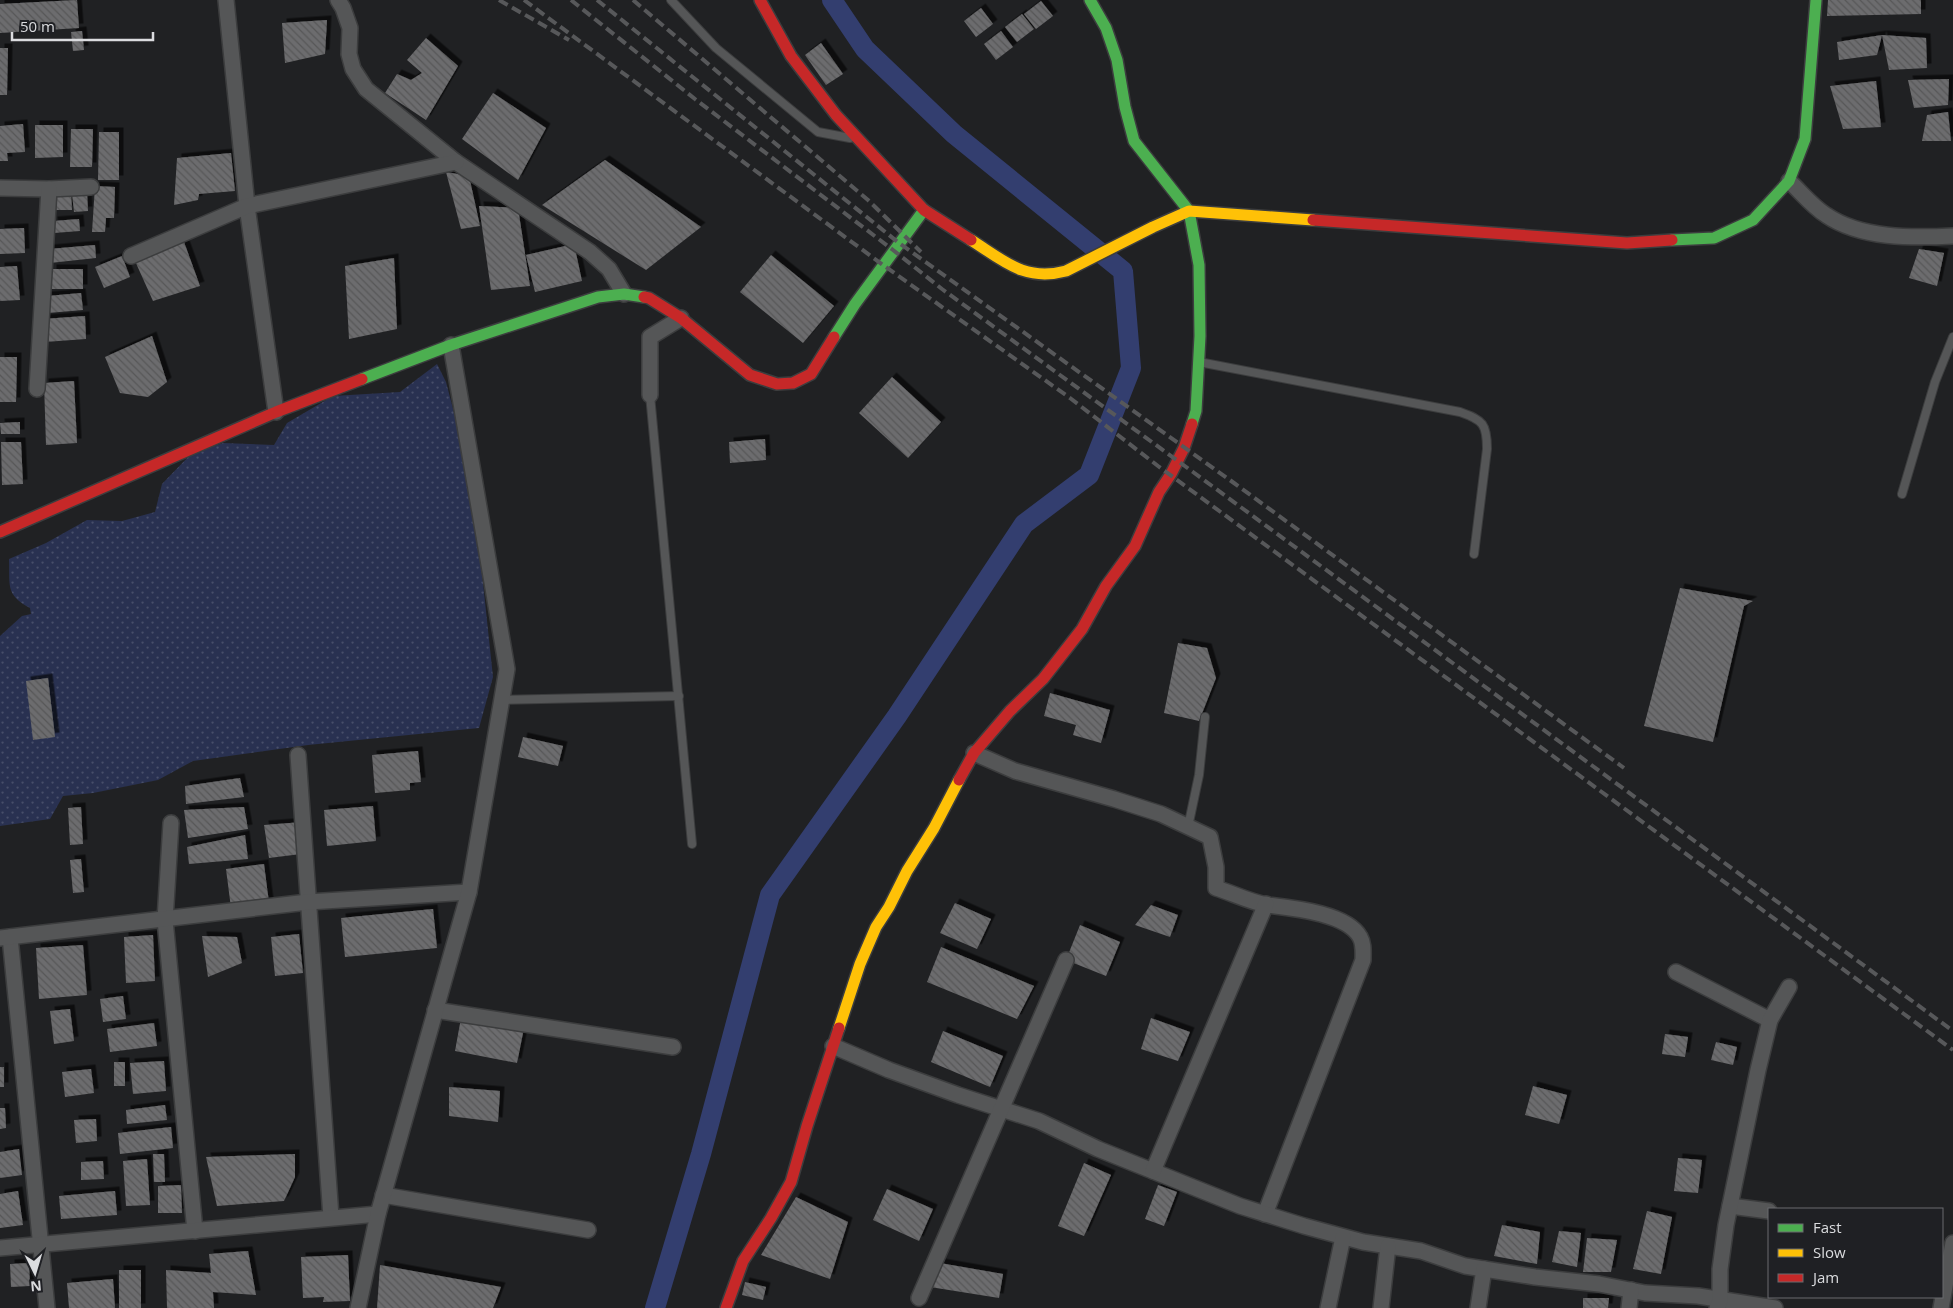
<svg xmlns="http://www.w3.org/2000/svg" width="1953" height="1308" viewBox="0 0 1953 1308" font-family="'Open Sans',sans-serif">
<defs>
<pattern id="grass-dots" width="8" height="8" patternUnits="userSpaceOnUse" patternTransform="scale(1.25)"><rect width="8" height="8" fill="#293151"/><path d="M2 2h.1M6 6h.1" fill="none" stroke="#474e6a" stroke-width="1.8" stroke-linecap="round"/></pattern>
<pattern id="building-back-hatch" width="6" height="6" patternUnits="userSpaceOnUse" patternTransform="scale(1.25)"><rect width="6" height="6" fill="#6c6c6e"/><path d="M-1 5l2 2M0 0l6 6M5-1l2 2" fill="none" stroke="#575758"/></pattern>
<filter id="shadow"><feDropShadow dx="4.5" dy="-4.5" stdDeviation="0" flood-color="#0009"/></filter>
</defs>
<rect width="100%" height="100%" fill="#202123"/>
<!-- grass -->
<path fill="url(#grass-dots)" d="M437 364 446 382 469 470 483 583 493 677 479 728 308 745 193 761 158 780 93 793 63 796 50 819 0 826V636L22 616 31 614 30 608C5 595 10 585 9 559L46 543 87 520 122 521 155 512 162 484 192 453 223 443 274 445 287 423 333 396 400 392Z"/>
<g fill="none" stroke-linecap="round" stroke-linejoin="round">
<!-- canal -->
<path stroke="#333e6f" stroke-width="20" d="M655 1308 701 1154 770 895 897 716 1024 524 1089 475 1131 368 1123 271 954 134 865 49 832 0"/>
</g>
<!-- building -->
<g fill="url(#building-back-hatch)" filter="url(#shadow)">
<path d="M77 0 79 28 0 33V4Z"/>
<path d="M1828 0H1921V14L1827 16Z"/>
<path d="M1041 1 1053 16 1036 29 1024 14Z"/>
<path d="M981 8 993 24 976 37 964 21Z"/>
<path d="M1022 14 1034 29 1017 42 1005 27Z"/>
<path d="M327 20 325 54 285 63 282 23Z"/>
<path d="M82 31 84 50 73 51 71 32Z"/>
<path d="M1001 31 1013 47 996 60 984 44Z"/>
<path d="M1882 35 1877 55 1839 60 1837 42 1882 35 1926 38 1927 68 1889 70Z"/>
<path d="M426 38 458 66 426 120 385 93 397 74 411 80 422 73 407 60Z"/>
<path d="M821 43 843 74 826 85 805 55Z"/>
<path d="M0 48H8L7 95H0Z"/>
<path d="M1949 79 1948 105 1914 108 1908 80Z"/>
<path d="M1876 81 1881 127 1843 129 1830 86Z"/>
<path d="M493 93 546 128 518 180 462 139Z"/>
<path d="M1948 112 1951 141H1922L1927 115Z"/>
<path d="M23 124 25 152 7 153 8 161H0V126Z"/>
<path d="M35 125H63V157L35 158Z"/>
<path d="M71 129H93L92 167H70Z"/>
<path d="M99 132H119V180H98Z"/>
<path d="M231 153 235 191 199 194 198 200 174 205 177 158Z"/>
<path d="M605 160 701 227 646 270 542 205Z"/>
<path d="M446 172 469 176 480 226 461 229Z"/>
<path d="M95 186 115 187 114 218H106L105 232H92Z"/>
<path d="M71 192 72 210H51L50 193Z"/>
<path d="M87 192 88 211 74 212 72 193Z"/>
<path d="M479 206 518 208 530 286 491 290Z"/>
<path d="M79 219 80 231 54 233 53 221Z"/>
<path d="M24 228 25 253 0 254V229Z"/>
<path d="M184 242 200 286 153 301 135 261Z"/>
<path d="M574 244 582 281 535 292 526 255Z"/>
<path d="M95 245 96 258 50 263 49 249Z"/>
<path d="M1919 249 1944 253 1937 286 1909 278Z"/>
<path d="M771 255 834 306 803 343 740 292Z"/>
<path d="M122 256 130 277 104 288 95 267Z"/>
<path d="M394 258 397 329 349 339 345 266Z"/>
<path d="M17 266 20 300 0 301V267Z"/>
<rect x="52" y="269" width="31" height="20"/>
<path d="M81 293 83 310 48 313 47 296Z"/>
<path d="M85 316 86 339 45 342 43 319Z"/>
<path d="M152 336 167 382 148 397 120 393 105 357Z"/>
<path d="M0 357H17L16 402H0Z"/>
<path d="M892 377 941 422 908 458 859 413Z"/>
<path d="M74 381 77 443 46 445 44 383Z"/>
<path d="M20 422V434H1L0 423Z"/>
<path d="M765 439 766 460 730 463 729 442Z"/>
<path d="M1 442H21L23 484 2 485Z"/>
<path d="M1680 588 1753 601 1744 606 1713 742 1644 726Z"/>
<path d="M1178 643 1207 648 1216 678 1199 721 1164 713Z"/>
<path d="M48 678 55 737 33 740 26 681Z"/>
<path d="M1050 693 1110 710 1101 743 1073 735 1076 725 1044 716Z"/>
<path d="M523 737 563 746 558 766 518 757Z"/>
<path d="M418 751 421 782 410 783V790L375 793 372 755Z"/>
<path d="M240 778 244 797 186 804 185 786Z"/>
<path d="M373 806 376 841 327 846 324 810Z"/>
<path d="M81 807 83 844 70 845 68 808Z"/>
<path d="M244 807 248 829 188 838 184 810Z"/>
<path d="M303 822 301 854 269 858 264 825Z"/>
<path d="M245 835 248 859 189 864 187 847Z"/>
<path d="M81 859 84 892 73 893 70 860Z"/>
<path d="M264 864 269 903 231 908 226 869Z"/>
<path d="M955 903 991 919 977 949 940 933Z"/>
<path d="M1151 905 1178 915 1170 937 1135 925Z"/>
<path d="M433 909 437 948 345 957 341 918Z"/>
<path d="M1080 925 1120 942 1106 976 1066 960Z"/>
<path d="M299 934 303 973 275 976 271 937Z"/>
<path d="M153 935 155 981 126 983 124 937Z"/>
<path d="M202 936 237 937 242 963 208 977Z"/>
<path d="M83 945 87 995 39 999 36 948Z"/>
<path d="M941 947 1034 986 1017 1019 927 982Z"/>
<path d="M123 996 126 1019 103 1022 100 999Z"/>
<path d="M70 1009 74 1041 54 1044 50 1011Z"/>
<path d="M461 1018 524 1028 517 1063 455 1051Z"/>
<path d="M1151 1018 1190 1032 1178 1061 1141 1049Z"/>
<path d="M154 1023 157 1046 110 1052 107 1029Z"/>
<path d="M943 1031 1003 1056 990 1087 931 1062Z"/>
<path d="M1665 1034 1688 1037 1685 1057 1662 1054Z"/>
<path d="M1716 1042 1737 1047 1733 1065 1711 1060Z"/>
<path d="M164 1061 166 1091 133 1094 130 1063Z"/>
<rect x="114" y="1062" width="11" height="24"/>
<rect x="0" y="1067" width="4" height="20"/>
<path d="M91 1069 94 1093 65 1097 62 1072Z"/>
<path d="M1533 1086 1567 1095 1559 1124 1525 1115Z"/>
<path d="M449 1087 500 1091 498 1122 449 1116Z"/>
<path d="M165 1105 167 1120 127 1124 126 1110Z"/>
<path d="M0 1108H5L6 1128 0 1129Z"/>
<path d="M96 1119 97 1141 76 1143 74 1120Z"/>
<path d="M171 1127 173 1148 120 1154 118 1133Z"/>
<path d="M19 1149 22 1175 0 1178V1152Z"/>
<path d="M153 1154H164L165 1182H154Z"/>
<path d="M295 1154V1177L284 1201 217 1206 206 1157Z"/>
<path d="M1678 1158 1702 1160 1698 1193 1674 1191Z"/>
<path d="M147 1159 150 1205 126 1206 123 1161Z"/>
<path d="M103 1161 104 1179 81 1180V1162Z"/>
<path d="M1084 1163 1111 1175 1084 1236 1058 1226Z"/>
<path d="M181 1185 182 1213H158V1186Z"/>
<path d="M1158 1185 1177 1192 1164 1226 1145 1219Z"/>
<path d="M887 1189 933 1209 919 1241 873 1220Z"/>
<path d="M18 1191 23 1225 0 1228V1194Z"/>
<path d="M115 1191 117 1215 61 1219 59 1196Z"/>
<path d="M796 1197 848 1222 830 1279 761 1255Z"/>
<path d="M1647 1211 1672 1217 1661 1274 1633 1269Z"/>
<path d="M1502 1225 1540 1232 1537 1264 1494 1256Z"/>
<path d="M1559 1231 1581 1233 1577 1267 1552 1262Z"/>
<path d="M1587 1238 1617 1240 1611 1272H1583Z"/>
<path d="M248 1251 256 1295 213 1292 214 1308H167L166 1270 211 1273 209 1254Z"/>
<path d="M348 1255 350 1301 323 1302 324 1297 303 1298 301 1257Z"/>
<path d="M934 1262 1003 1274 999 1298 930 1287Z"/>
<path d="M29 1263 30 1286 11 1287 10 1264Z"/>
<path d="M380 1265 501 1287 493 1308H377Z"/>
<rect x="119" y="1270" width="22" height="38"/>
<path d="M113 1279 115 1308H69L67 1283Z"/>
<path d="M745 1282 766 1287 763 1300 742 1295Z"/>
<path d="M1583 1298H1609L1608 1308H1583Z"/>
</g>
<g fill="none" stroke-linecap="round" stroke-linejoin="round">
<defs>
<g id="lane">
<path d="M671 0 716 48 818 132 850 138"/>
<path d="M1199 362 1460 412C1483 420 1487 424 1487 449L1474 554"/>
<path d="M650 395 692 844"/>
<path d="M1902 494 1935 382 1953 337"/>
<path d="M502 700 679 696"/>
<path d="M1188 827 1199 775 1205 717"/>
</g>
<g id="street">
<path d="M226 0 247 206 276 412"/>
<path d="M338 0 343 8 350 28 349 54 353 69 366 89 456 162 590 252 609 269 624 294"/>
<path d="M1789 181C1801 192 1812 206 1826 215 1861 239 1912 238 1953 236"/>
<path d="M0 188 49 189 91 187"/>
<path d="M131 256 247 206 456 162"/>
<path d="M37 389 49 189"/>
<path d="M650 395V337L681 318"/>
<path d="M974 753 1015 771 1114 799 1161 814 1210 837 1216 867V888C1232 893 1250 902 1267 905 1292 908 1347 913 1360 937 1364 944 1363 952 1363 960L1265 1214"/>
<path d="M298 755 331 1217"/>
<path d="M171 823 165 920 195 1231"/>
<path d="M10 937 47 1308"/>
<path d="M0 938 308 902 469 892"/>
<path d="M1676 972 1770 1020"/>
<path d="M435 1010 673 1047"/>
<path d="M833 1046 889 1070 958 1095 1039 1121 1098 1149 1240 1206 1304 1226 1363 1242 1421 1251 1465 1266 1535 1277 1599 1284 1645 1293 1698 1296 1775 1308"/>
<path d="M1153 1171 1266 904"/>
<path d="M383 1195 588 1230"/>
<path d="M1730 1206 1769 1211"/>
<path d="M0 1248 378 1214"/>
<path d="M919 1298 1066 960"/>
<path d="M358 1308 378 1214 469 892 507 669 451 345"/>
<path d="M1328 1308 1343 1237"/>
<path d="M1381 1308 1388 1246"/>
<path d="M1478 1308 1484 1269"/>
<path d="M1629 1308 1631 1290"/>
<path d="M1717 1308 1720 1301V1269L1726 1225 1758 1070 1770 1020 1789 987"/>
<path d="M1941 1308 1953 1243"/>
</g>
<g id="fast">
<path d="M1090 0 1106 28 1117 60 1125 107 1134 141 1189 211 1199 265 1200 336 1196 411 1192 424"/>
<path d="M1672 240 1714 238 1753 220 1789 181 1805 139 1816 0"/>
<path d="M834 337 855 304 924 210"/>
<path d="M362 379 451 345 598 297 624 294 644 297"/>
</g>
<g id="slow">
<path d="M971 240C1004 261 1025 282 1066 271L1153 227 1189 211 1313 220"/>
<path d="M839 1028 860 964 876 927 889 907 907 871 934 828 959 780"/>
</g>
<g id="jam">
<path d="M760 0 791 56 836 115 924 210 971 240"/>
<path d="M1313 220 1627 243 1672 240"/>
<path d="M644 297 649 298 681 318 750 375 777 384 793 383 811 374 834 337"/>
<path d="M0 532 276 412 362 379"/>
<path d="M959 780 974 753 1010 711 1043 679 1082 629 1106 586 1135 546 1159 492 1171 474 1184 448 1192 424"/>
<path d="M726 1308 743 1261 771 1218 791 1182 807 1126 839 1028"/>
</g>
</defs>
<!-- lane casing -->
<use href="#lane" stroke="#3c3d3e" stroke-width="10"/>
<!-- street casing -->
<use href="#street" stroke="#3c3d3e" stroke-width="18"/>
<!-- fast casing -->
<use href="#fast" stroke="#3c3d3e" stroke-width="14"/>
<!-- slow casing -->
<use href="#slow" stroke="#3c3d3e" stroke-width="14"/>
<!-- jam casing -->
<use href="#jam" stroke="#3c3d3e" stroke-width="14"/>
<!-- lane -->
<use href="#lane" stroke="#555657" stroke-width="8"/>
<!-- street -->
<use href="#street" stroke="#555657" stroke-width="15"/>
<!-- fast -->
<use href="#fast" stroke="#4caf50" stroke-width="11"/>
<!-- slow -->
<use href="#slow" stroke="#ffc107" stroke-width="11"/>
<!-- jam -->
<use href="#jam" stroke="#c62828" stroke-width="11"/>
<!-- rail -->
<g stroke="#57585a" stroke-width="4" stroke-dasharray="10 5" stroke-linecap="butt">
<path d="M499 0 569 40"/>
<path d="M524 0 883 265 1070 398 1158 466 1953 1050"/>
<path d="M571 0 695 99 893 250 942 289 1193 472 1953 1031"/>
<path d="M597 0 899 243 1234 483 1624 768"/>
<path d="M633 0 868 200 921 252"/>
</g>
</g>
<!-- legend -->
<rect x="1768" y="1208" width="175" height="90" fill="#1f2024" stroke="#6a6b6f"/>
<rect x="1778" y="1224" width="25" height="8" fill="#4caf50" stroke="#6a6b6f"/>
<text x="1813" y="1233" font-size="15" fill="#dbdcdf">Fast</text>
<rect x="1778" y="1249" width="25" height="8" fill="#ffc107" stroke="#6a6b6f"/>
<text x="1813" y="1258" font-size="15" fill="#dbdcdf">Slow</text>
<rect x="1778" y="1274" width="25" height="8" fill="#c62828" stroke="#6a6b6f"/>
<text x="1813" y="1283" font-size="15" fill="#dbdcdf">Jam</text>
<!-- north arrow -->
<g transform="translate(35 1273) rotate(175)" stroke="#1f2024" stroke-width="4" paint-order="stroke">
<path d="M0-4L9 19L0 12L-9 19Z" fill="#dbdcdf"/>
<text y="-8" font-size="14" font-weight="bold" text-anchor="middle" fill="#dbdcdf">N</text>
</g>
<!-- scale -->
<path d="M12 32v8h141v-8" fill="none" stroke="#dbdcdf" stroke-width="2.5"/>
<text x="20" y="32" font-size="15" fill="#dbdcdf" stroke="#1f2024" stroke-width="4" paint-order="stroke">50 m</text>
</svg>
